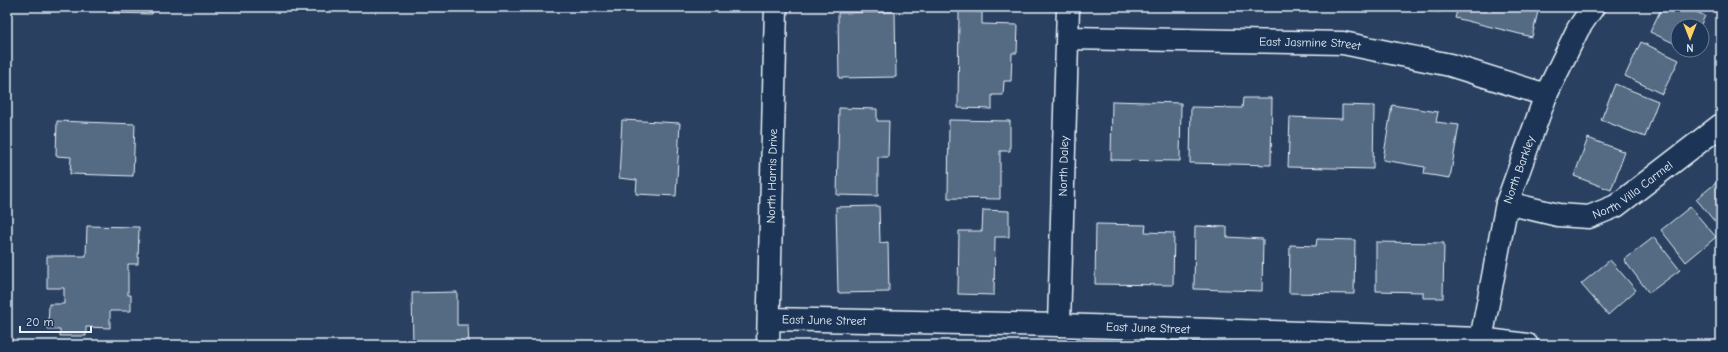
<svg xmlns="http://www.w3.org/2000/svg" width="1728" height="352" viewBox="0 0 1728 352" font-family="'Comic Neue',sans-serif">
<rect width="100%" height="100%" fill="#294061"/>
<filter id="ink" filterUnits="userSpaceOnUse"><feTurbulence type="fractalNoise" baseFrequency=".025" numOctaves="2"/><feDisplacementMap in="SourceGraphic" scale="8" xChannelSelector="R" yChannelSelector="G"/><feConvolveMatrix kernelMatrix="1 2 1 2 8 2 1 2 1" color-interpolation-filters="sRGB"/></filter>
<g filter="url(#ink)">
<!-- building -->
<g fill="#556a83" stroke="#e8f1f8">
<path d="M109 7H153L152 14 108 13Z"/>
<path d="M1361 7H1442L1441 12 1361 9Z"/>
<path d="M1458 7H1539L1532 37 1455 18Z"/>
<path d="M1662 7H1687L1705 16 1700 26H1678V45L1650 32Z"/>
<path d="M959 11 982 12V24L1018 25 1017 53H1012L1011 81H1004L1003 95H992V109L958 108Z"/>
<path d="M895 12 896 77 839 78 838 13Z"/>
<path d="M1641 42 1679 60 1662 94 1625 76Z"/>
<path d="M1615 84 1658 101 1645 137 1601 120Z"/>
<path d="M1243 98H1272L1271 165 1190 163 1191 107 1242 108Z"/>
<path d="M1112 101 1181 103 1180 161 1111 160Z"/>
<path d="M1342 105 1374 106 1373 169 1288 167 1290 117 1342 119Z"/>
<path d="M1392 105 1438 112 1436 122 1459 125 1450 178 1424 174 1425 167 1383 160Z"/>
<path d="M839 108 877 109V121H889L888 157H878V196L837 195Z"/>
<path d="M622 120 680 123 676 196 636 194 637 180 619 178Z"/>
<path d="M949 120 1010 121V151H1000V199L948 198Z"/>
<path d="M57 121 135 124 133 176 70 174 71 157 56 156Z"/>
<path d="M1588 138 1625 152 1611 190 1574 176Z"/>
<path d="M1721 179V229L1696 199Z"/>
<path d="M879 206 880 243 888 242 889 292 838 293 836 207Z"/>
<path d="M1690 207 1716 237 1686 262 1661 230Z"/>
<path d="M983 210 1009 211V237H995L994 295 958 294 959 231H982Z"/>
<path d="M1096 224 1146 225 1145 232 1174 233 1173 285 1095 284Z"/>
<path d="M87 226 139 227 138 264H128V295H131V311H110V328L86 327V336H60V330H48L49 304H64V288H47V256H86Z"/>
<path d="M1195 226 1227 227V237L1263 239 1262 291 1194 289Z"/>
<path d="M1654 237 1680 270 1649 293 1624 260Z"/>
<path d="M1317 239 1355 240 1354 294 1289 293 1290 245 1316 246Z"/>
<path d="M1376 242 1444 243 1443 298H1423V292L1376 291Z"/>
<path d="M1610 260 1636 290 1608 315 1581 284Z"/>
<path d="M457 292V325H468L469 345H413L412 293Z"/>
</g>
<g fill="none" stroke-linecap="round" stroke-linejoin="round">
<defs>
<g id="minor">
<path id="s1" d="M1068 38 1343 43 1450 65 1546 95"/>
<path id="s2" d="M1507 203 1558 215 1589 217 1616 206 1721 125"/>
<path id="s3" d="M769 319 1059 325 1480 339 1527 345"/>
<path id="s4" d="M1059 325 1068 7"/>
<path id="s5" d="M1480 345 1507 203 1546 95 1578 29 1593 7"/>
</g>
<g id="tertiary">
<path id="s6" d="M768 345 776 7"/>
</g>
</defs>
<!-- minor casing -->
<use href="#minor" stroke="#e8f1f8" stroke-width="25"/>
<!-- tertiary casing -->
<use href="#tertiary" stroke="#e8f1f8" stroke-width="25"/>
<!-- minor -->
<use href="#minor" stroke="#1d3557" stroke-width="22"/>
<!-- tertiary -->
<use href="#tertiary" stroke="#1d3557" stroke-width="22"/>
</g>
</g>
<g text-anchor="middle" stroke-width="4" stroke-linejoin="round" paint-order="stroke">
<!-- street labels -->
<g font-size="12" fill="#e8f1f8" stroke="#1d3557">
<text dy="4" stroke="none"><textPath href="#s1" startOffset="242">East Jasmine Street</textPath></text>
<text dy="4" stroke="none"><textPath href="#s4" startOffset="159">North Daley</textPath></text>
<text dy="4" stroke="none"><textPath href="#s5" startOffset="180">North Barkley</textPath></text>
<text dy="4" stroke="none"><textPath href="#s6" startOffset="169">North Harris Drive</textPath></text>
<text dy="4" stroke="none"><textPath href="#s2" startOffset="135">North Villa Carmel</textPath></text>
<text dy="4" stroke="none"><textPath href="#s3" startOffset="55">East June Street</textPath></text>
<text dy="4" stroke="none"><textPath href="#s3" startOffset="379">East June Street</textPath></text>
</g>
</g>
<!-- margin -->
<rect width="1728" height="352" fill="none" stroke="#1d3557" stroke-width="24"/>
<rect x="12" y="12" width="1704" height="328" fill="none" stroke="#e8f1f8" stroke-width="1.5" filter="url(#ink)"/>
<!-- north arrow -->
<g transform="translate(1690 38) rotate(180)"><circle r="19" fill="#1d3557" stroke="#6e8097"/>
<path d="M0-3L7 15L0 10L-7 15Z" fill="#ffd166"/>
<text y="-6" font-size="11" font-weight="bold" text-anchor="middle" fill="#e8f1f8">N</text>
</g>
<!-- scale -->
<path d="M20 326v6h71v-6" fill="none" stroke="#e8f1f8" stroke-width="2"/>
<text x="26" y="326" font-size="12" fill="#e8f1f8" stroke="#1d3557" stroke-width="3" paint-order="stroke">20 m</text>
</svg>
